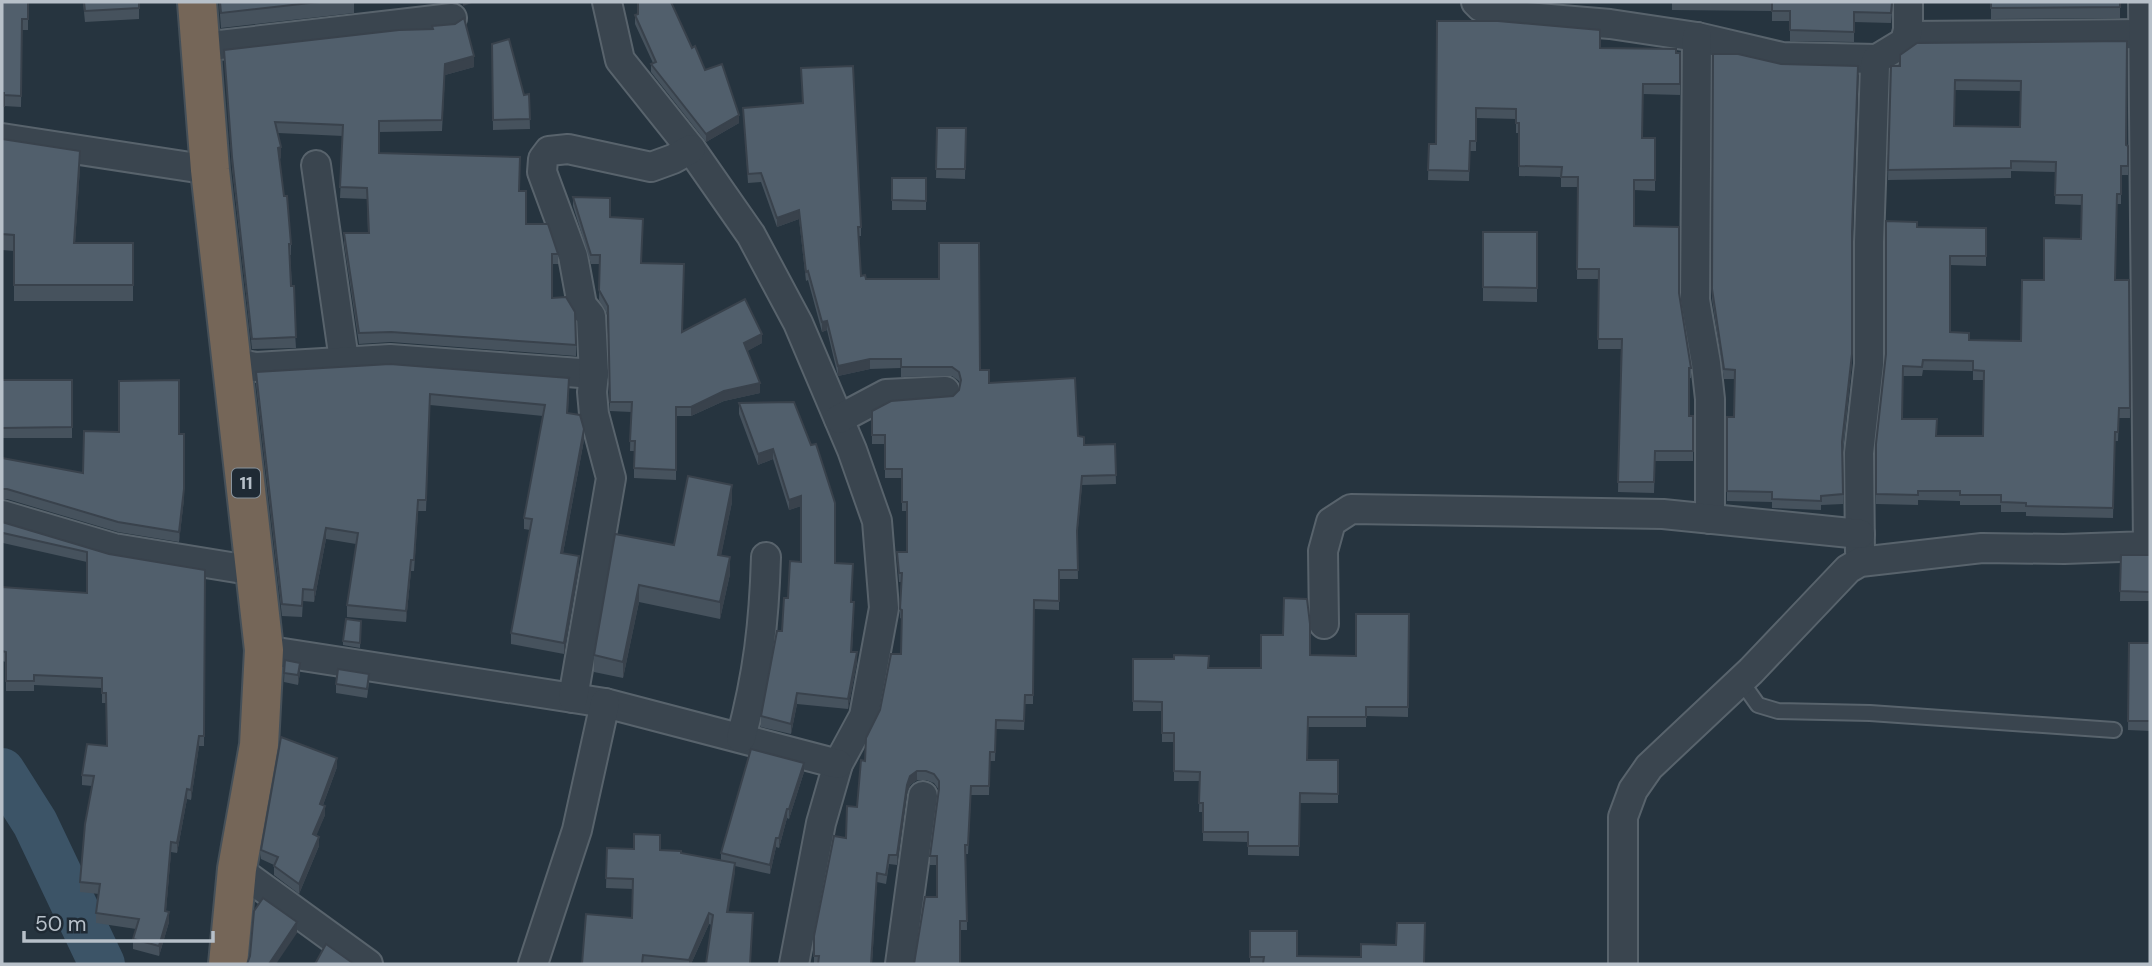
<svg xmlns="http://www.w3.org/2000/svg" width="2152" height="966" viewBox="0 0 2152 966" font-family="'DM Sans',sans-serif">
<rect width="100%" height="100%" fill="#26343f"/>
<g fill="none" stroke-linecap="round" stroke-linejoin="round">
<!-- river -->
<path stroke="#3c5467" stroke-width="46" d="M2 771 35 823 102 964"/>
<defs>
<path id="lane" d="M1741 681 1758 705 1778 711 1870 713 2114 730"/>
<g id="street">
<path d="M607 2 620 60 691 149 751 235 798 323 852 450 877 521 884 608 864 716 838 764 821 823 794 964"/>
<path d="M1476 2 1481 7 1502 15 1610 24 1697 37 1782 57 1877 59"/>
<path d="M1907 36 2143 34"/>
<path d="M1697 37 1695 300 1706 363 1710 399V519"/>
<path d="M202 47 452 18"/>
<path d="M2 138 210 170"/>
<path d="M316 165 344 360"/>
<path d="M234 363 256 367 390 359 594 374"/>
<path d="M839 419 886 394 945 391"/>
<path d="M2 515 114 548 255 571"/>
<path d="M1860 552 1859 453 1869 364V242L1875 65 1877 59 1905 42 1908 30V2"/>
<path d="M1324 624 1323 551 1331 522 1351 509 1663 514 1860 534"/>
<path d="M264 650 605 703 838 764"/>
<path d="M573 698 611 478 594 414 592 392 594 374 591 316 582 305 573 256 542 172 543 159 549 151 568 149 651 167 673 159 691 149"/>
<path d="M741 738C758 674 764 624 766 557"/>
<path d="M237 869 368 964"/>
<path d="M533 964 577 830 605 703"/>
<path d="M900 964 923 796"/>
<path d="M1623 964V817L1633 790 1649 767 1751 671 1848 569 1860 562 1982 548 2064 549 2148 546 2143 2"/>
</g>
<path id="highway" d="M197 2 210 170 264 650 259 745 237 869 228 964"/>
</defs>
<!-- lane casing -->
<use href="#lane" stroke="#58636c" stroke-width="18"/>
<!-- street casing -->
<use href="#street" stroke="#58636c" stroke-width="32"/>
<!-- highway casing -->
<use href="#highway" stroke="#455059" stroke-width="42"/>
<!-- lane -->
<use href="#lane" stroke="#3a454f" stroke-width="14"/>
<!-- street -->
<use href="#street" stroke="#3a454f" stroke-width="28"/>
<!-- highway -->
<use href="#highway" stroke="#756658" stroke-width="38"/>
</g>
<!-- wall -->
<g fill="#46525d" fill-rule="evenodd">
<path d="M2 2H28V30H22L21 107 4 106V122H2Z"/>
<path d="M83 2H139V19L85 22Z"/>
<path d="M219 2H354V13L221 28Z"/>
<path d="M1642 2H1893L1891 23 1854 22V42L1790 41V21H1772V11L1672 10V3Z"/>
<path d="M1991 2H2120V18L1991 19Z"/>
<path d="M638 14 692 48 705 70 739 123 706 142 651 72V64L653 63 635 24V15Z"/>
<path d="M1437 21 1600 48 1680 53V95L1643 94 1642 138H1655V191L1634 190V226L1679 293 1691 368V378H1689V416H1693V461H1655L1654 493 1618 492 1621 349H1598L1599 279H1577L1578 187H1561V177L1519 176V133H1516V119L1476 118V151H1470L1469 181 1428 180 1429 144H1436Z"/>
<path d="M432 26 474 67 445 75 442 131 379 132V153L520 191 526 224 558 254V264H552V298L576 345V356L391 342 359 344 344 243V233H368L367 199 340 198 343 136 278 133 281 158 279 159 291 244V255H290L296 348 252 349 232 168 224 50 432 29Z"/>
<path d="M2127 41 2126 145 2128 146V175H2121V204H2117L2115 280H2129L2130 418H2119L2118 441H2115L2113 518 2026 516V512H2001V505H1960V501L1918 500V505L1876 504V444L1917 227 1986 228V266L1950 265V332L1969 340 2021 341 2044 280 2081 239 2082 205 2055 204 2056 172 2011 171V178L1888 180 1891 66H1900ZM1955 90 2021 91 2020 127 1954 126ZM1923 370 1973 371V380H1984L1983 436H1937L1902 419 1903 376H1922Z"/>
<path d="M492 44 524 95 529 94 530 129 493 130Z"/>
<path d="M1713 54 1852 241V363L1843 451V504L1821 505V510L1772 508V502L1727 501V417H1734L1735 379H1724L1712 299Z"/>
<path d="M803 103 861 227V236H859L861 276 866 279 980 370 989 383 1078 436 1084 445 1115 444 1116 484 1082 485 1077 538 1078 579H1059V610L1034 609 1033 704H1025L1024 730 996 729 995 761H990L989 795H971L968 854H966L967 930H960L937 897V865H930V856L939 790 934 783 926 780H917L910 785 907 794 897 865 889 864 886 884 877 882 872 964H814V936L846 838 857 807 865 761 880 710 901 654 902 619 900 618 901 582H899L897 552H907V511H902V478H885V444H872V411L953 396 959 390 960 386 959 381 952 376 901 377V368L870 369 838 376 827 330 822 332 808 280 806 281 799 219 777 227 761 182 748 183 743 108Z"/>
<path d="M937 128H966L965 179 936 178Z"/>
<path d="M2 139 80 167 75 243H133V301H14V251L2 250Z"/>
<rect x="892" y="178" width="34" height="32"/>
<path d="M573 197 610 217 643 229 641 264 682 331 762 343 747 351 760 393 724 401 691 416H676V480L634 478V451H630L631 412 610 411 608 315 599 300 600 264H591L573 206Z"/>
<path d="M1483 232H1537V302L1483 301Z"/>
<path d="M256 372 569 389 568 413 584 440 563 553 579 567 564 654 511 644V633L530 530 524 529V518L543 416 430 405 426 511H418L414 571H411L406 622 347 617V605L356 544 326 539 314 602 303 601 302 617 282 616 256 384Z"/>
<rect x="2" y="380" width="70" height="58"/>
<path d="M794 402 835 563 852 602 854 613 852 652 857 662 848 709 797 704 791 734 761 727V716L782 631 788 598 801 562V506L789 510 773 459 758 465 739 414V403Z"/>
<path d="M179 434 184 499 179 542 118 532 7 499H2V458L83 473Z"/>
<path d="M732 502 721 555 730 574 720 619 639 602 623 678 594 672V655L615 534 674 545Z"/>
<path d="M2 522 109 554 205 570 204 746H199L191 800 187 799 177 853 171 852 166 911 169 922 159 956 133 949V939L136 929 96 923V913L99 894 80 892V882L92 786 82 785V775L107 746 106 703H102V688L34 685V691H6V662L2 661V587L87 593V562L3 543 2 549Z"/>
<path d="M2121 555H2150V601H2120Z"/>
<path d="M1409 614 1408 717 1366 716V727H1308L1307 760H1338V803H1300L1299 856 1248 855V842L1203 841V812H1199L1200 781H1174V742H1162V711H1133V659L1208 668H1261L1310 655 1356 656Z"/>
<path d="M361 621 360 648 343 645V641Z"/>
<path d="M2150 638V731L2128 730 2129 643H2150Z"/>
<path d="M285 660 300 672 298 685 284 682Z"/>
<path d="M369 683 367 698 336 693V684Z"/>
<path d="M337 767 323 805 325 815 316 835 319 846 299 894 274 875V865L261 859V850Z"/>
<path d="M804 772 789 819 787 818 779 848 776 847 770 874 735 866V873L712 925 709 924 691 964H582L632 918 633 889 606 888 607 848 660 850 721 860V853Z"/>
<path d="M1250 931 1297 956 1424 964H1250Z"/>
</g>
<!-- shaded-wall -->
<g fill="#39424c">
<path d="M463 2H475L463 6Z"/>
<path d="M474 56V67L445 75 442 131 445 64Z"/>
<path d="M739 115V123L706 142V134Z"/>
<path d="M281 147V158L278 159V148Z"/>
<path d="M80 151V167L74 259V243Z"/>
<path d="M799 210V219L777 227V218Z"/>
<path d="M827 321V330L822 332V322Z"/>
<path d="M762 334V343L744 353V343Z"/>
<path d="M1852 354V363L1842 451V442Z"/>
<path d="M870 359V369L838 376V366Z"/>
<path d="M760 383V393L724 401 691 416V407L724 391Z"/>
<path d="M584 429V440L561 564V553Z"/>
<path d="M773 449V459L758 465V454Z"/>
<path d="M732 485V502L718 571V555Z"/>
<path d="M184 489V499L179 542V532Z"/>
<path d="M801 496V506L789 510V500Z"/>
<path d="M326 528V539L314 602V590Z"/>
<path d="M579 556V567L564 654V643Z"/>
<path d="M730 557V574L720 619V602Z"/>
<path d="M411 560V571L406 622V611Z"/>
<path d="M639 585V602L623 678V662Z"/>
<path d="M857 652V662L848 709V699Z"/>
<path d="M300 663V672L298 685V675Z"/>
<path d="M797 693V704L791 734V724Z"/>
<path d="M199 736V746L191 800V790Z"/>
<path d="M337 758V767L320 813V804Z"/>
<path d="M804 763V772L789 819V809Z"/>
<path d="M917 771V780L910 785 907 794 897 865V855L907 785 910 776Z"/>
<path d="M187 789V799L177 853V843Z"/>
<path d="M325 806V815L313 844V834Z"/>
<path d="M787 809V818L779 848V838Z"/>
<path d="M319 837V846L299 894V884Z"/>
<path d="M776 838V847L770 874V865Z"/>
<path d="M171 842V852L165 921V911Z"/>
<path d="M735 863V873L727 922V912Z"/>
<path d="M169 912V922L159 956V946Z"/>
<path d="M709 913V924L691 964H689V960Z"/>
<path d="M297 922V933L276 964H269Z"/>
</g>
<!-- building -->
<g fill="#515f6c" stroke="#39424c" stroke-width="2" fill-rule="evenodd">
<path d="M2 2H28V19H22L21 96 4 95V93H2Z"/>
<path d="M84 2H139V8L85 11Z"/>
<path d="M220 2H319L221 13Z"/>
<path d="M638 2H671L692 48 695 46 705 70 722 64 739 115 706 134 651 64 656 62 635 15 638 14Z"/>
<path d="M1772 2H1892L1891 13 1854 12V32L1790 30V11H1772Z"/>
<path d="M1991 2H2120V7L1991 8Z"/>
<path d="M464 18 474 56 445 64 442 120 379 121V153L520 157 519 191H526V224H548L558 254H552V298L566 297 575 312 576 345 391 332 359 333 344 233H369L367 188 340 187 343 125 275 122 281 147 278 148 284 196H287L291 244H289L291 286H294L296 337 252 339 232 157 224 50 399 30 433 29 432 26 455 24Z"/>
<path d="M1437 21H1498L1600 30V48L1676 49V53H1680V84H1643L1642 138H1655V180H1634V226L1679 227V293L1691 368H1689V416H1693V451H1655L1654 482H1618L1622 339H1598L1599 269H1577L1578 177H1561L1562 167 1519 166V123H1516V109L1476 108V141H1470L1469 171 1428 170 1429 144H1436Z"/>
<path d="M509 39 524 95 529 94 530 119 493 120 492 44Z"/>
<path d="M2127 41 2126 145 2128 146V166H2121V194H2117L2115 280H2129L2130 408H2119L2118 432H2115L2113 508 2026 506V503L2001 502V495H1960V491H1918V495L1876 494V444L1886 354V221L1917 222V227L1986 228V256H1950V332L1969 333V340L2021 341 2022 280H2044V238L2081 239 2082 195H2055L2056 162 2011 161V168L1888 170 1891 66H1900V55L1917 43ZM1955 80 2021 81 2020 127 1954 126ZM1923 360 1973 361V370L1984 371 1983 436H1936L1937 419H1902L1903 366 1922 367Z"/>
<path d="M1713 54H1738L1781 64 1858 66 1852 232V354L1842 442 1843 494 1821 496V501L1772 499V492L1727 491V417H1734L1735 370 1724 369 1712 289Z"/>
<path d="M853 66 861 227H858L861 276 865 275 866 279H939V243H979L980 370H989V383L1075 378 1078 436 1084 437V445L1115 444 1116 475 1082 476 1077 531 1078 570H1059V601L1034 600 1033 695H1025L1024 721 996 720 995 752H990L989 786H971L968 845H965L967 921H960V964H914L925 897H937V856H930L939 789V781L934 774 926 771H917L910 776 907 785 897 855H889L886 875 877 873 871 964H818L819 956H814V936L834 836 846 838 847 806 857 807 861 760 865 761 866 738 880 710 891 654H901L902 610 900 609 902 573H899L897 552H907V502H902V469H885V435H872V411L891 401 953 396 959 390 961 380 959 372 952 367H901V359H870L838 366 827 321 822 322 808 271 806 272 799 210 777 218 761 173 748 174 743 108 803 103 801 68Z"/>
<rect x="2" y="93" width="2" height="13"/>
<path d="M937 128H966L965 169H936Z"/>
<path d="M2 139 80 151 74 243H133V285H14V235L2 234Z"/>
<path d="M892 178H926V201L892 200Z"/>
<path d="M573 197 610 198V217L643 219 641 263 684 264 682 332 745 299 762 334 744 343 760 383 724 391 691 407H676V470L634 468 635 441H630L632 402H610L608 306 599 290 600 255H591Z"/>
<path d="M1483 232H1537V288L1483 287Z"/>
<path d="M390 364 569 378 567 413 580 415 584 429 561 553 579 556 564 643 511 633 532 519 524 518 545 405 430 394 426 500H418L414 560H411L406 611 347 605 358 533 326 528 314 590 303 589 302 606 282 604 256 372Z"/>
<path d="M2 380H72V427L2 428Z"/>
<path d="M179 380V434H184V489L179 532 118 522 7 489H2V458L83 473 84 431 119 432V381Z"/>
<path d="M794 402 811 445 816 444 835 503V563L853 564 851 602H854L851 652H857L848 699 797 693 791 724 761 716 777 631H782L784 598H788L790 561 801 562V496L789 500 773 449 758 454 739 403Z"/>
<path d="M688 476 732 485 718 555 730 557 720 602 639 585 623 662 594 655 615 534 674 545Z"/>
<path d="M2 522 109 554 205 570 204 736H199L191 790 187 789 177 843 171 842 165 911 169 912 159 946 133 939 139 919 96 913 100 884 80 882 85 824 94 776 82 775 87 744 107 746 106 693H102V678L34 675V681H6V652L2 651V587L87 593V552L3 533 2 539Z"/>
<path d="M2121 555H2150V592L2120 591Z"/>
<path d="M1284 598 1307 599 1310 624V655L1356 656V614H1409L1408 707H1366V717H1308L1307 760H1338V794L1300 793 1299 846H1248V832H1203V803H1199L1200 772 1174 771V733H1162V702L1133 701V659H1174V655L1209 656 1208 668H1261V635H1283Z"/>
<path d="M346 619 361 621 360 643 343 641Z"/>
<path d="M2150 638V721H2128L2129 643H2150Z"/>
<path d="M285 660 300 663 298 675 284 673Z"/>
<path d="M338 669 369 674 367 689 336 684Z"/>
<path d="M281 737 337 758 320 804 325 806 313 834 319 837 299 884 274 866 278 857 261 850Z"/>
<path d="M751 749 804 763 789 809H787L779 838H776L770 865 721 853Z"/>
<path d="M634 834 660 835V850L681 851V853L735 863 727 912 753 913 750 964H706L713 915 709 913 689 960 643 955 642 964H582L586 914 632 918 633 879 606 878 607 848 634 849Z"/>
<path d="M263 898 297 922 269 964H247L250 956 254 911Z"/>
<path d="M1397 923H1425L1424 964H1263L1264 957H1250V931H1297V956L1361 957V944L1396 945Z"/>
<path d="M326 944 354 964H315Z"/>
</g>
<g text-anchor="middle" stroke-width="5" stroke-linejoin="round" paint-order="stroke">
<!-- shield labels -->
<rect fill="#1f2a34" stroke="#89939c" stroke-width="2" x="232" y="468.5" width="28" height="29" rx="5"/>
<g font-size="18" font-weight="bold" fill="#b7c0c9">
<text x="246" y="489">11</text>
</g>
</g>
<!-- border -->
<rect width="2152" height="966" fill="none" stroke="#b7c0c9" stroke-width="7"/>
<!-- scale -->
<path d="M24 931v10h189v-10" fill="none" stroke="#b7c0c9" stroke-width="3.5"/>
<text x="35" y="931" font-size="21" fill="#b7c0c9" stroke="#1f2a34" stroke-width="5" paint-order="stroke">50 m</text>
</svg>
